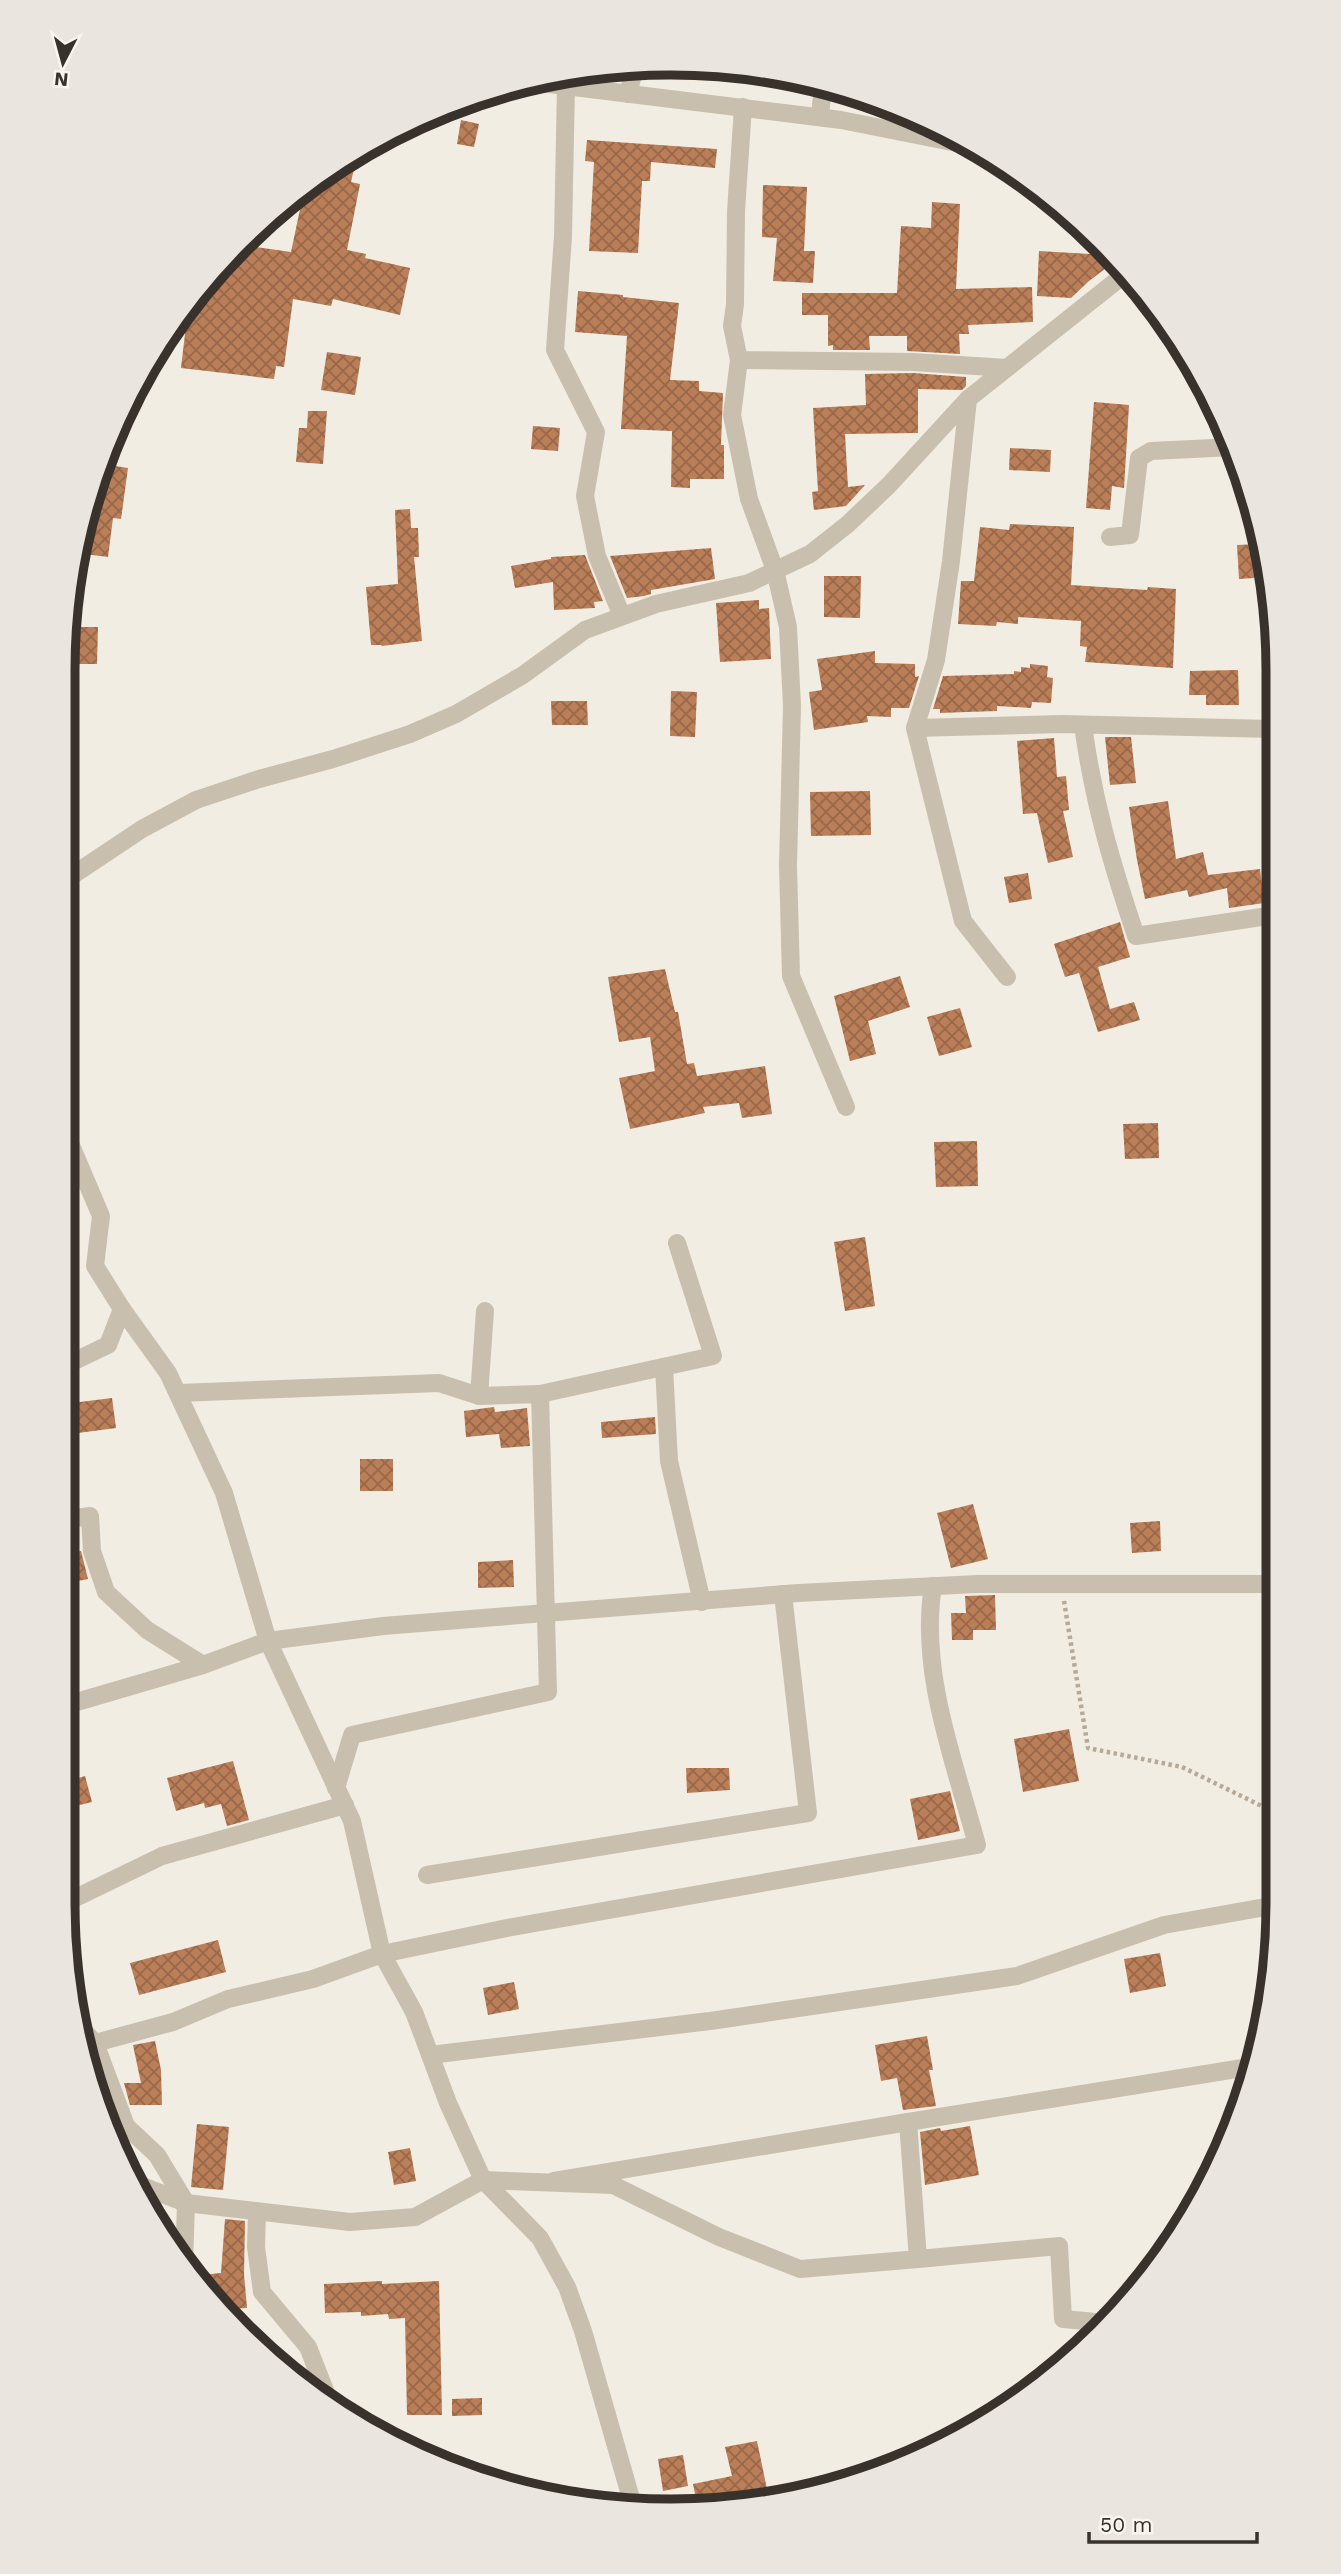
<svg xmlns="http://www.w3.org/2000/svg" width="1341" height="2574" viewBox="0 0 1341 2574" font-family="'Work Sans',sans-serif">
<defs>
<pattern id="building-cross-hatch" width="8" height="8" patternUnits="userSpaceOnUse" patternTransform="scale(1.75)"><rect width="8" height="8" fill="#ba7e58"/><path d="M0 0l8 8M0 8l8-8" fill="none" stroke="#986849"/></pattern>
</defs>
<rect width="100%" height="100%" fill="#f2ede2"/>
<!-- building -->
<g fill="url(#building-cross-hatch)">
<path d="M461 120 479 124 474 147 457 144Z"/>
<path d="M587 140 717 149 715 168 651 162 650 181H642L638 253 589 251 594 162 585 161Z"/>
<path d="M338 165 354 169 351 182 360 184 347 250 366 254 365 258 410 268 400 315 333 299 331 306 293 299 284 367 276 366 274 379 181 368 187 317H192L194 305 203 307 207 281 241 245 291 252 303 195 310 196 313 183Z"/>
<path d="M763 185 807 187 804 251H815L813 283 773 281 777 238 762 237Z"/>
<path d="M932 202 960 204 956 289 1032 287 1033 322 968 325 969 334H959L960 354 907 351V336H869L870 350H833V345L828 346V315H802V293H897L901 226 931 228Z"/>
<path d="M1039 251 1107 255 1114 262 1089 281 1071 298 1037 296Z"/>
<path d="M578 291 623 295V297L679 303 670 380 699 381V391L723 393 721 445H724V479H690V488L671 487 672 431 621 429 627 336 575 332Z"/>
<path d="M327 352 361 357 355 395 321 390Z"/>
<path d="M913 373 966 377V386L962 390 918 389V433L845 434 848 487 865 485 846 506 814 510 812 492 818 491 813 408 866 405 865 374Z"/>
<path d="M1094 402 1129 405 1124 488 1112 486 1110 510 1086 508Z"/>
<path d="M308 411H327L323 464 296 462 299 428H307Z"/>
<path d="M533 426 560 428 558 451 531 449Z"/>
<path d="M1010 448 1051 450 1050 472 1009 470Z"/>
<path d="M102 464 128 468 121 519 113 518 108 557 77 553 84 514Z"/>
<path d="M410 509 411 528H418L419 557H414L422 641 382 646 381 645H371L366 587 398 584 395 510Z"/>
<path d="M1010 524 1074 527 1071 585 1147 590 1148 587 1176 589 1173 668 1085 662 1087 647 1080 646 1081 621 1018 617V624L997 622 996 626 958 624 961 581H974L980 527 1009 530Z"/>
<path d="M1260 544 1269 577 1239 579 1237 545Z"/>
<path d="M711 548 715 579 651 590V594L644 596 627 598 610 556Z"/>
<path d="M585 555 603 601 594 602 595 608 554 610 553 582 515 588 511 566 551 559V557Z"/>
<path d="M824 576H861L860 618 824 617Z"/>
<path d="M759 600V609L769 608 771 659 720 662 716 603Z"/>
<path d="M65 627H98L97 664H64Z"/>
<path d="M875 651V663L915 664V677L919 676 909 708H891V717L867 716 868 722 814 730 809 692 822 690 817 659Z"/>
<path d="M1030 664 1048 666 1047 677 1053 678 1051 703 1032 702 1031 708 997 706V711L967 712 940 713V709H933L943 676 1014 674V671L1021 672V667L1030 668Z"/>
<path d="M1238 670 1239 705H1206V695H1189L1190 671Z"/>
<path d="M671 691 697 692 695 737 670 736Z"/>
<path d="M551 701H587L588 725H552Z"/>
<path d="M1105 737H1131L1136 783 1110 785Z"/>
<path d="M1054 738 1057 777 1066 776 1069 810 1063 811 1073 857 1048 863 1037 813 1023 814 1017 741Z"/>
<path d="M870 791 871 835 811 836 810 792Z"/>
<path d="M1168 801 1176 859 1203 852 1208 875 1260 869 1264 903 1229 908 1227 888 1189 897 1187 890 1145 899 1137 860 1129 807Z"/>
<path d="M1028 873 1032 899 1009 903 1004 877Z"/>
<path d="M1120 922 1130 957 1098 967 1110 1009 1134 1002 1140 1020 1098 1032 1079 973 1065 977 1054 944Z"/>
<path d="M665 969 675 1012H678L687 1064 694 1063 697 1076 765 1066 772 1114 742 1118 739 1103 703 1107 705 1113 630 1129 619 1078 655 1071 650 1037 619 1042 608 977Z"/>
<path d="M900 976 910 1007 868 1021 876 1054 850 1061 834 996Z"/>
<path d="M960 1008 972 1047 939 1056 927 1017Z"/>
<path d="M1158 1123 1159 1158 1125 1159 1123 1124Z"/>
<path d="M977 1141 978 1186 936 1187 934 1142Z"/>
<path d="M865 1237 875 1306 845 1311 834 1242Z"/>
<path d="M112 1398 116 1428 63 1435 64 1404Z"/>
<path d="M494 1407 495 1412 527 1408 530 1446 501 1448 499 1434 466 1437 464 1411Z"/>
<path d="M655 1417 656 1434 602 1438 601 1422Z"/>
<rect x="360" y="1459" width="33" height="32"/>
<path d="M973 1504 988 1559 951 1568 937 1513Z"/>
<path d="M1160 1521 1161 1551 1132 1553 1130 1523Z"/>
<path d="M81 1551 88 1579 63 1584V1554Z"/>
<path d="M513 1560 514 1587 478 1588V1562Z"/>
<path d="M995 1595 996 1630H973V1640H952L951 1613H966L965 1596Z"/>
<path d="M1069 1729 1079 1781 1023 1792 1014 1739Z"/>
<path d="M233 1761 249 1820 227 1826 221 1804 205 1808 204 1803 176 1811 167 1778Z"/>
<path d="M686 1768H729L730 1790 687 1793Z"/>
<path d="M85 1776 92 1802 63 1809V1783Z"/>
<path d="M950 1791 960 1831 918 1840 910 1799Z"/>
<path d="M218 1940 226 1972 139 1995 130 1963Z"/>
<path d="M1160 1953 1166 1986 1130 1993 1124 1959Z"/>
<path d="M514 1982 519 2009 488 2015 483 1988Z"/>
<path d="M927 2036 933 2070H929L936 2106 903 2110 897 2078 881 2081 875 2045Z"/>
<path d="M155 2041 161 2070 162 2105H130L124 2083H141L133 2045Z"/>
<path d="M197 2124 229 2127 223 2190 191 2187Z"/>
<path d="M970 2126 979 2175 925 2185 920 2132 940 2128 941 2131Z"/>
<path d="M410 2148 416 2181 394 2185 388 2152Z"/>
<path d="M225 2219 245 2221 244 2274 247 2308 227 2309 191 2276 221 2273Z"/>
<path d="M382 2281V2284L439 2281 442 2415H407L405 2318 389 2319 388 2314 361 2316V2312L325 2313 324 2284Z"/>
<path d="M482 2398V2415L452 2416V2399Z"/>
<path d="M757 2441 768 2494 737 2501 736 2496 697 2504 693 2484 732 2476 725 2447Z"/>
<path d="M683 2455 688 2486 663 2491 658 2459Z"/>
</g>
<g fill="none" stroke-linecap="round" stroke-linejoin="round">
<!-- path -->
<path stroke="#b5a999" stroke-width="4.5" stroke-dasharray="3.5 3.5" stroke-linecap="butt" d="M1064 1601 1088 1748 1182 1767 1276 1813"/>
<!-- minor -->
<g stroke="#c9bfaf" stroke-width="18">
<path d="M566 86 563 236 555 350 596 432 585 496 597 556 622 616"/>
<path d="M628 94 635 67"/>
<path d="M743 107 736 211 735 304 732 326 739 360 913 362 1007 368"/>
<path d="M820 117 823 83"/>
<path d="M739 360 732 415 749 499 775 570 788 627 792 706 788 866 791 976 846 1107"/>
<path d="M968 399 951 561 936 660 915 728 963 921 1007 977"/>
<path d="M1110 537 1130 535 1139 458 1151 451 1234 447"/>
<path d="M1083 725C1093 800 1112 865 1136 936L1274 915"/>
<path d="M915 728 1062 724 1273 729"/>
<path d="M122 1309 168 1373 224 1493 268 1641 352 1821 382 1954 414 2012 448 2103 483 2180 540 2238 567 2287 583 2331 632 2502"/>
<path d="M64 1366 108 1345 122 1309 95 1266 101 1216 64 1129"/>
<path d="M664 1367 669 1461 702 1602"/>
<path d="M178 1393 439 1383 479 1396"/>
<path d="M540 1394 713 1356 677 1243"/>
<path d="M63 1520 90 1516 92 1551 106 1592 147 1630 203 1665"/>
<path d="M63 1706 203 1665 268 1641 383 1626 798 1593 977 1584H1276"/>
<path d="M336 1788 352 1735 548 1692 540 1394 479 1396 485 1311"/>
<path d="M427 1875 808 1813 783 1594"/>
<path d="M63 1904 162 1856 345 1805"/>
<path d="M84 2031 95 2043 126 2126 157 2155 186 2203 184 2265"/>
<path d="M95 2043 173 2022 228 1999 313 1979 382 1954 507 1928 977 1845C955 1763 919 1672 933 1586"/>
<path d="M430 2055 710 2021 1017 1976 1164 1925 1277 1905"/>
<path d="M908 2122 1255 2066"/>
<path d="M142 2186 186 2203 350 2222 415 2217 483 2180 613 2185 719 2237 800 2269 918 2259 908 2122 554 2181"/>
<path d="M257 2212 256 2247 262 2292 308 2347 326 2393 336 2410"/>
<path d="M918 2259 1059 2246 1063 2319 1107 2323"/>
<path d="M346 2416 387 2434 394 2441"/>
</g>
<!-- tertiary -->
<g stroke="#c9bfaf" stroke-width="18">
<path d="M533 82 841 120 972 146"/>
<path d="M64 881 142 829 196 800 259 779 333 759 410 734 456 714 523 675 585 630 656 604 749 583 810 554 848 524 889 485 968 399 1125 274"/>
</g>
</g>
<!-- crop -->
<path d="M0 0H1341V2574H0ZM670 75H671A595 595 0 0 1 1266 670V1904A595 595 0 0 1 671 2499H670A595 595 0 0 1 75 1904V670A595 595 0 0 1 670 75Z" fill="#eae6df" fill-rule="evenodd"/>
<path fill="none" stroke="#39322c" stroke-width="9" d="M670 75H671A595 595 0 0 1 1266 670V1904A595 595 0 0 1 671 2499H670A595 595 0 0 1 75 1904V670A595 595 0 0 1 670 75Z"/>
<!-- north arrow -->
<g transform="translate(63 63) rotate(186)" stroke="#f9f6ef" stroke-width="5" paint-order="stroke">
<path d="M0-5L12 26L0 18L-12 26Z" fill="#39322c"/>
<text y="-10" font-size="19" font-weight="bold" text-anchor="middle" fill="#39322c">N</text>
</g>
<!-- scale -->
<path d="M1089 2532v10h168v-10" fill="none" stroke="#39322c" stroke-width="3.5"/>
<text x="1100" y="2532" font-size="21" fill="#39322c" stroke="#f9f6ef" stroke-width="5" paint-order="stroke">50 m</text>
</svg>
